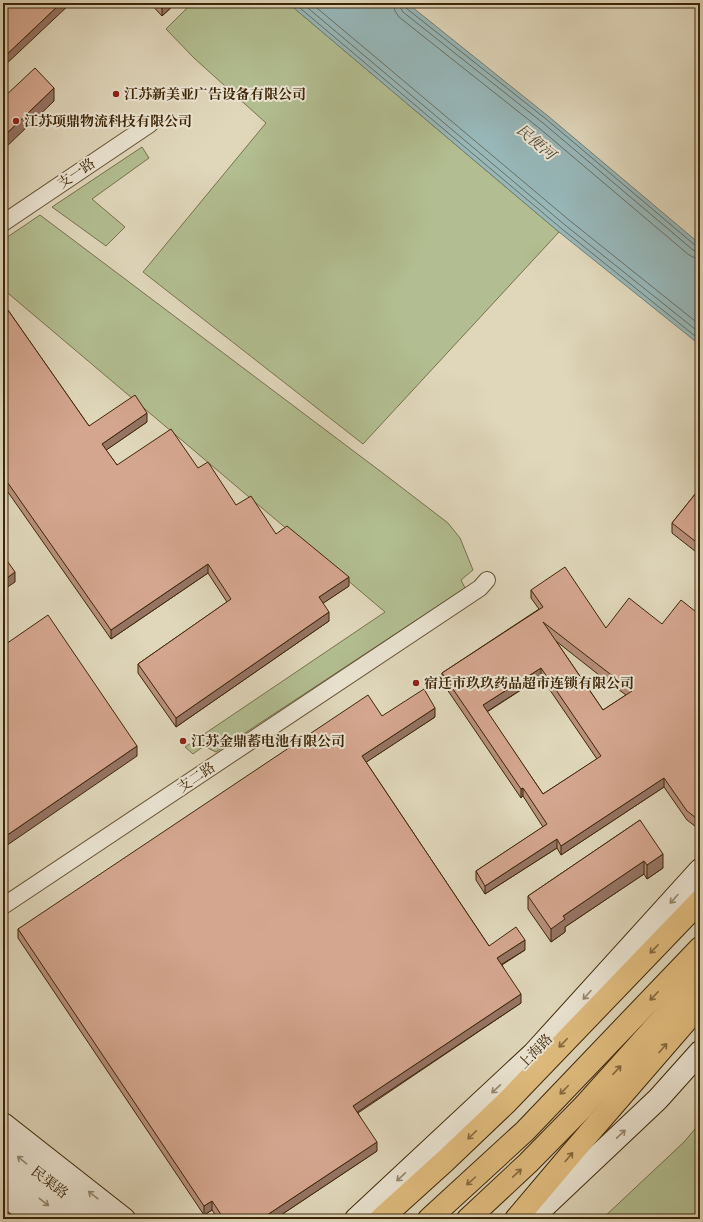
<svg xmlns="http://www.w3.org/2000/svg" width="703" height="1222" viewBox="0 0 703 1222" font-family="'IM FELL DW Pica','Noto Serif SC',serif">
<rect width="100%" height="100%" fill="#e0d7bb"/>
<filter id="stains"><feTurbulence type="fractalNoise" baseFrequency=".005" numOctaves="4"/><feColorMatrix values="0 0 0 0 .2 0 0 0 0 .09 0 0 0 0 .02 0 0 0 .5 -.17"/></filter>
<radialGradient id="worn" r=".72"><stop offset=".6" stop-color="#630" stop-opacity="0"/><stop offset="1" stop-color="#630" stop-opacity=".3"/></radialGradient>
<!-- green -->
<g fill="#b2be91" stroke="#78724c">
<path d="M192 3H288L559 232 363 444 143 272 266 123 194 58 166 29Z"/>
<path d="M142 147 149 158 92 199 125 227 106 246 52 207Z"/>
<path d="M40 215 388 477 448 523 460 538 473 570 461 580 465 588 216 752 204 746 193 754 185 747 385 612 3 289V240Z"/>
<path d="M700 1123V1219H602L684 1142Z"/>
</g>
<!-- water -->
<path fill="#97b7b9" stroke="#737d72" d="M288 3H407L548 116 700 244V345L559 232Z"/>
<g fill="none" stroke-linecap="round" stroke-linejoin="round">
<!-- shore -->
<g stroke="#6a6e60" stroke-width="1">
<path d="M294 3 562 229 700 340"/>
<path d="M302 3 565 225 700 333"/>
<path d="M311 3 569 220 700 325"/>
<path d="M393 3 395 11 399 17 539 128 689 255 695 258H700"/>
<path d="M399 3 400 7 403 12 543 123 693 250 700 252"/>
<path d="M404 3 406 8 546 119 696 246 700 247"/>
</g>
<defs>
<g id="minor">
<path d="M3 223 150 124"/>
<path d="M3 906 480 588 487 580"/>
</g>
<g id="secondary">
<path d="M3 1124 124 1219"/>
<path d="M3 1145 96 1219"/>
<path d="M3 1169 66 1219"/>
<path d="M3 1193 35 1219"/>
<path d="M356 1219 534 1053 700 870"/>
<path d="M531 1219 658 1099 700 1052"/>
</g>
<g id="trunk">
<path d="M381 1219 445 1161 507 1102 700 901"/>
<path d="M429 1219 525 1131 700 948"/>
<path d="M468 1219 528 1163 583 1107 700 977"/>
<path d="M516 1219 571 1154 700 1005"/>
</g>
</defs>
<!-- minor casing -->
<use href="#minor" stroke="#665234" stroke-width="18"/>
<!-- secondary casing -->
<use href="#secondary" stroke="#3d2607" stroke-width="24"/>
<!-- trunk casing -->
<use href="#trunk" stroke="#3d2607" stroke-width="24"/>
<!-- minor -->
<use href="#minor" stroke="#ebe5d3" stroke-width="16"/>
<!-- secondary -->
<use href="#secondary" stroke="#ebe5d3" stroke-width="22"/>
<!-- trunk -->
<use href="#trunk" stroke="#e0bc7e" stroke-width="22"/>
</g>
<!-- wall -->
<g fill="#b78f7b" stroke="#3d2607" fill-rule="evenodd">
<path d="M150 3H176L162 16Z"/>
<path d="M3 303 89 426 147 422 106 450 117 465 198 468 236 505 276 534 349 586 323 603 329 621 176 727 138 673V664L227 602 208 573 111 639 3 485Z"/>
<path d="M700 488V555L672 533V523Z"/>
<path d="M531 590 606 628 662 624 700 615V830L687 820 664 787 561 855 557 848 485 894 476 880V871L543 827 523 796 521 798 470 723 442 682V673L539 609 531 598ZM556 641 599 675 626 695 603 710ZM541 677 597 759 543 794 487 712Z"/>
<path d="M435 717 366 762 489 946 525 950 502 965 521 1003 358 1113 377 1151 275 1219H218L212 1210 204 1215 18 938V929Z"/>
<path d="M640 820 663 868 647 879 644 874 565 927V932L551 942 528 909V896Z"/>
</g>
<!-- shaded-wall -->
<g fill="#957464" stroke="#3d2607">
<path d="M61 3H71L3 67V58Z"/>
<path d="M168 3H176L162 16V9Z"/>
<path d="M54 88V101L3 150V137Z"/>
<path d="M147 413V422L102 453V444Z"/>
<path d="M208 564V573L111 639V630Z"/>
<path d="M15 572V582L3 590V581Z"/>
<path d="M349 577V586L319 606V597Z"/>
<path d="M329 612V621L176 727V718Z"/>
<path d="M541 668V677L483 714V705Z"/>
<path d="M435 708V717L362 765V756Z"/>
<path d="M137 746V756L3 848V838Z"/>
<path d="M664 778V787L561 855V846Z"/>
<path d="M523 788V796L521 798V789Z"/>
<path d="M557 839V848L485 894V886Z"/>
<path d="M663 854V868L647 879V865Z"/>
<path d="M644 861V874L565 927V932L551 942V929L563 916Z"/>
<path d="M525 940V950L497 967V958Z"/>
<path d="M6 985V992L3 993V986Z"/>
<path d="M521 994V1003L353 1115V1106Z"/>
<path d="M377 1142V1151L275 1219H261Z"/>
<path d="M212 1201V1210L204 1215V1206Z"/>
</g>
<!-- building -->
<g fill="#d5a68f" stroke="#3d2607" fill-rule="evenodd">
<path d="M3 3H61L3 58Z"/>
<path d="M156 3H168L162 9Z"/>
<path d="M35 68 54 88 3 137V98Z"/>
<path d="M3 303 89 426 135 395 147 413 102 444 117 465 171 429 198 468 208 462 236 505 251 496 276 534 287 526 349 577 319 597 329 612 176 718 138 664 231 599 208 564 111 630 3 476Z"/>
<path d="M700 488V545L672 523Z"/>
<path d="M3 555 15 572 3 581Z"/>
<path d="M565 567 606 628 629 598 662 624 681 600 700 615V821L687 811 664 778 561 846 557 839 485 886 476 871 547 824 523 788 521 789 470 714 442 673 543 607 531 590ZM543 622 632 691 603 710ZM541 668 601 756 543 794 483 705Z"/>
<path d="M48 615 137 746 3 838V646Z"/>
<path d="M424 689 435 708 362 756 489 946 516 927 525 940 497 958 521 994 353 1106 377 1142 261 1219H224L212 1201 204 1206 18 929 368 695 382 716Z"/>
<path d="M640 820 663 854 647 865 644 861 563 916 565 919 551 929 528 896Z"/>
<path d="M3 981 6 985 3 986Z"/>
</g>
<!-- one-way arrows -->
<defs><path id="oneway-shaft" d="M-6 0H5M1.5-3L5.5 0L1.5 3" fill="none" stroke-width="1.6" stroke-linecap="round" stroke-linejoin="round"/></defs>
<g stroke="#94866d">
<use href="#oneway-shaft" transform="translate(674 899) rotate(132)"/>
<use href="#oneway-shaft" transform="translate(587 995) rotate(132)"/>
<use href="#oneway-shaft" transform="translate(496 1089) rotate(137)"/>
<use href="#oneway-shaft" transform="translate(621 1134) rotate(-43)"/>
<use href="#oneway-shaft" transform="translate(22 1160) rotate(-141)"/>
<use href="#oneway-shaft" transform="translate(401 1177) rotate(137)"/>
<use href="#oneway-shaft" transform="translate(93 1195) rotate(-142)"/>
<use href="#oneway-shaft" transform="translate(44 1202) rotate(38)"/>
</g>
<g stroke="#866a3d">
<use href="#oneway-shaft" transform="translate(654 949) rotate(134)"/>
<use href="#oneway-shaft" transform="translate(654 996) rotate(134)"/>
<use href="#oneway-shaft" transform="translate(563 1043) rotate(134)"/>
<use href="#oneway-shaft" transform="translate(663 1048) rotate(-49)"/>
<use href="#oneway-shaft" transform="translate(617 1070) rotate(-47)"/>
<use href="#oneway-shaft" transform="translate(564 1090) rotate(134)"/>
<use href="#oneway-shaft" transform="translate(472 1135) rotate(136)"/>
<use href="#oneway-shaft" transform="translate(569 1157) rotate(-50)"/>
<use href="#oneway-shaft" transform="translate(517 1173) rotate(-43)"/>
<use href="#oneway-shaft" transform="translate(471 1181) rotate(138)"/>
</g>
<!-- markers -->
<g fill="#8f2418" stroke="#ebe5d3" stroke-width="1.5">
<circle cx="116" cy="94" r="4"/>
<circle cx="16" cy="121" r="4"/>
<circle cx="416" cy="683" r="4"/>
<circle cx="183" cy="741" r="4"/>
</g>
<g text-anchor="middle" stroke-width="4" stroke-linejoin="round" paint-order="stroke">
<!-- poi labels -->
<g font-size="14" font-weight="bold" fill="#3d2607" stroke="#ebe5d3" text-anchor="start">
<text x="124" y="99">江苏新美亚广告设备有限公司</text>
<text x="24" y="126">江苏项鼎物流科技有限公司</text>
<text x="424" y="688">宿迁市玖玖药品超市连锁有限公司</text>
<text x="191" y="746">江苏金鼎蓄电池有限公司</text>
</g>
<!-- street labels -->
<g font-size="14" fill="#3d2607" stroke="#ebe5d3">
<text transform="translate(76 173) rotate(-34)" y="5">支一路</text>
<text transform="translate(196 777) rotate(-34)" y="5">支二路</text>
<text transform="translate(535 1051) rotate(-46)" y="5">上海路</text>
<text transform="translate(50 1182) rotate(38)" y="5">民渠路</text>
</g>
<!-- water labels -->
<g font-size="15" font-style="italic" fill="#544a34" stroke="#ebe5d3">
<text transform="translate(536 142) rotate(40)" y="5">民便河</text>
</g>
</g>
<!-- margin -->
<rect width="703" height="1222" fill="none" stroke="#e0d7bb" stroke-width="16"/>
<rect x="4" y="4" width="695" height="1214" fill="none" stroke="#3d2607" stroke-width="2"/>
<rect x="8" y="8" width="687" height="1206" fill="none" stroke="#3d2607"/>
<rect width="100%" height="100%" filter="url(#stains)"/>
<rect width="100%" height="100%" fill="url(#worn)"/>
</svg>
